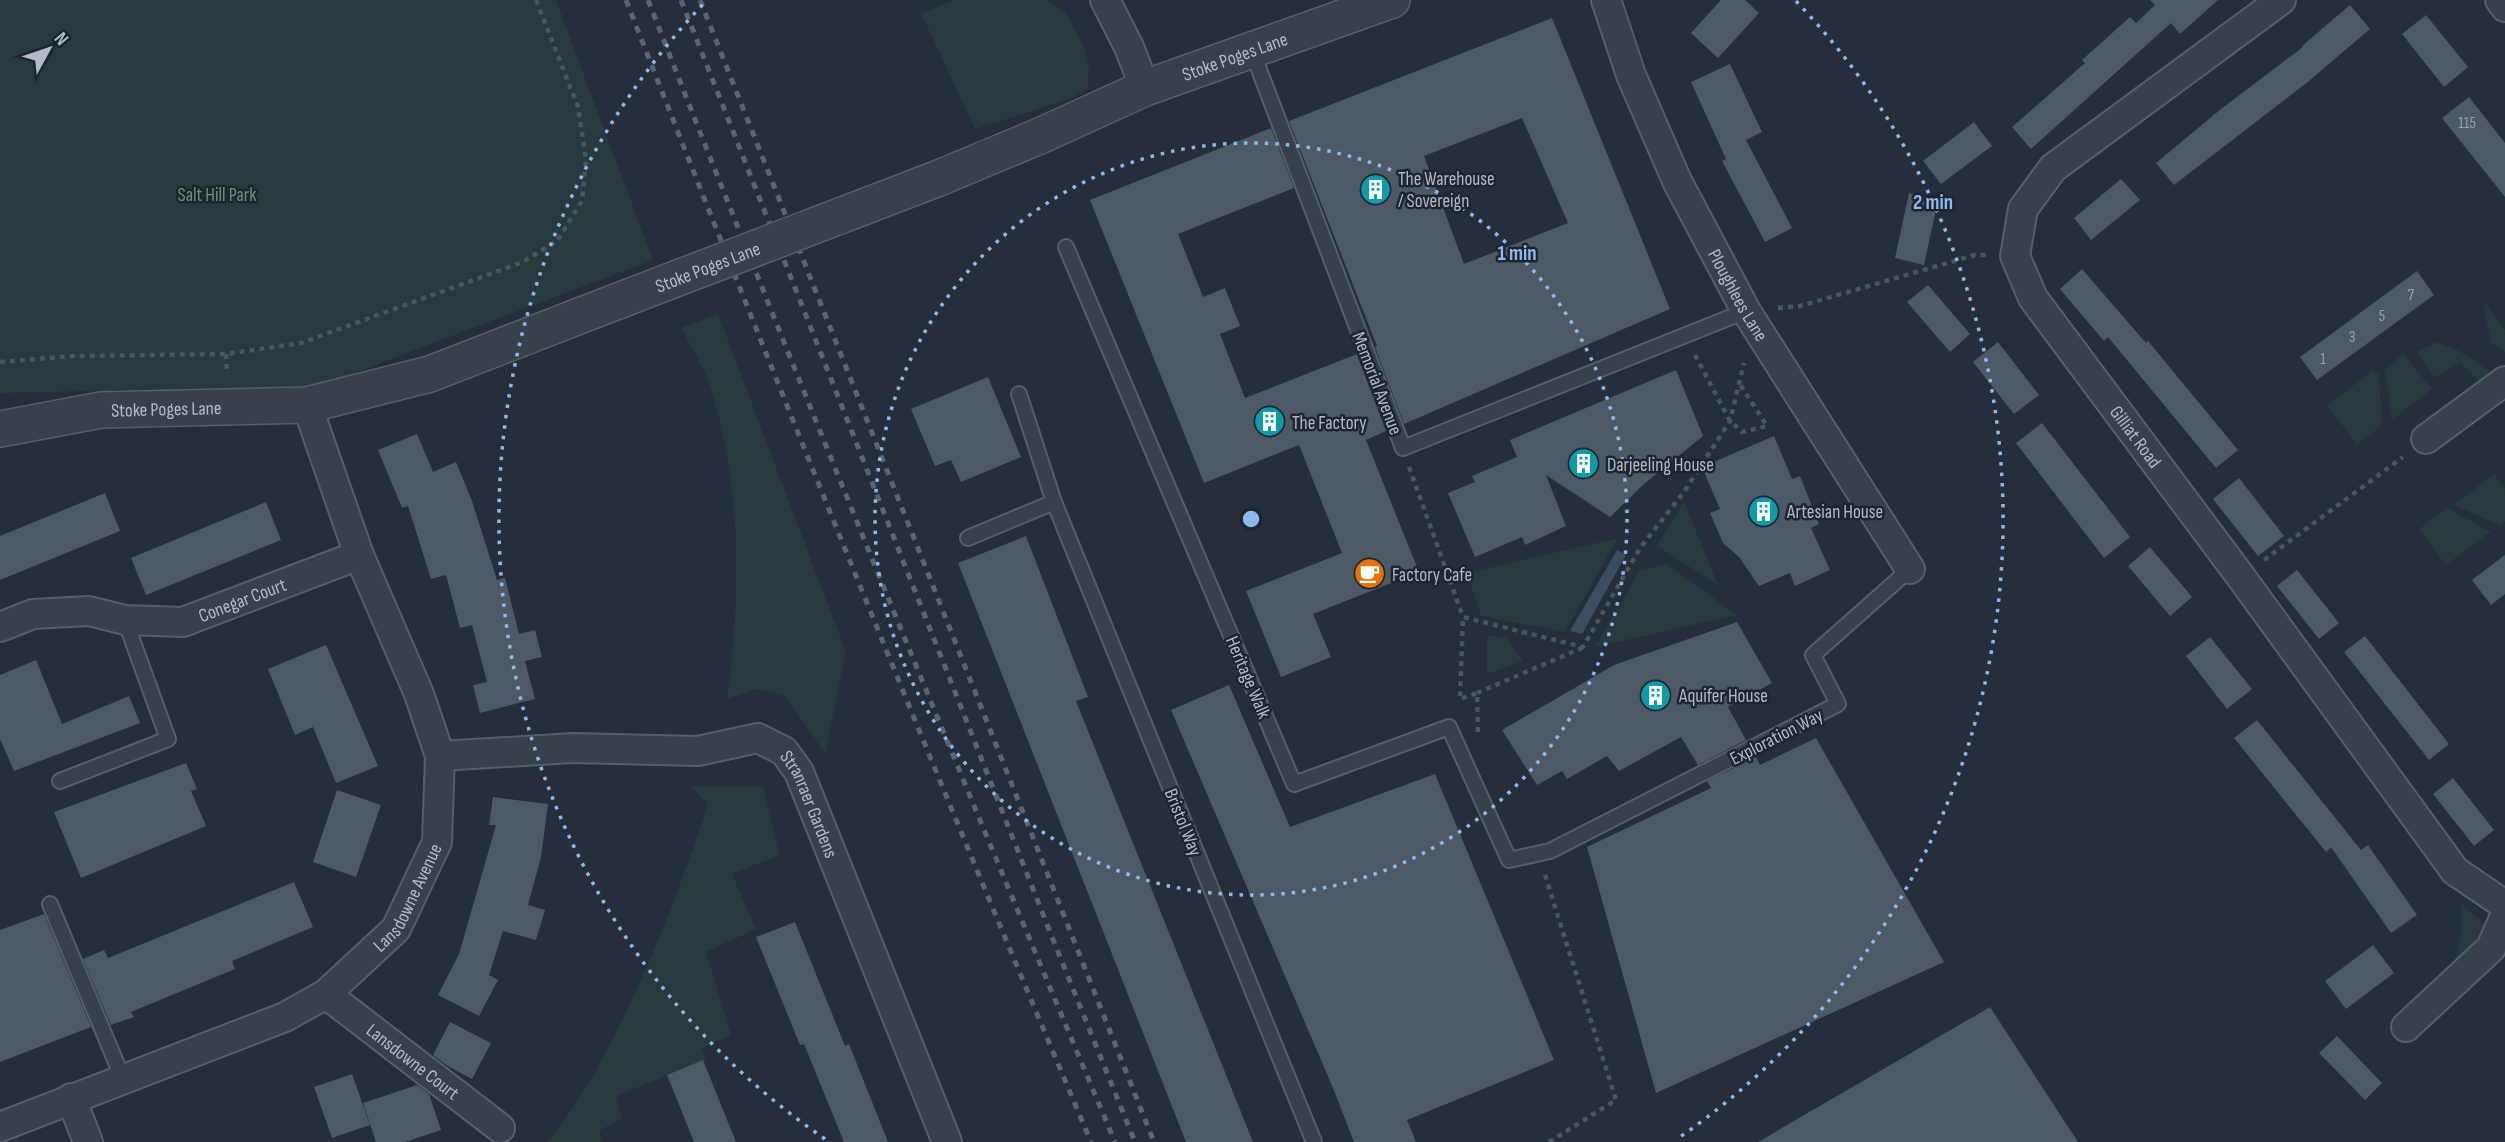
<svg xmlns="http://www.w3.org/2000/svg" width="2505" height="1142" viewBox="0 0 2505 1142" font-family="'Sofia Sans Condensed',sans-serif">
<rect width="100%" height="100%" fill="#252e3a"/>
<!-- green -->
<g fill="#273b3c">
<path d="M0 0H556L653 260 320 386 0 393Z"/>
<path d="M955 0H1045L1066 13 1084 47 1089 68 1088 88 1070 99 975 129 921 13Z"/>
<path d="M2484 302 2505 330V352L2490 342Z"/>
<path d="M718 314 846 652 825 753 785 696 757 689 727 699C741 594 743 476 706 376 699 359 689 343 681 328Z"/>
<path d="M2437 342 2459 351 2505 381 2488 390 2460 362 2435 378 2417 352Z"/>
<path d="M2403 354 2432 389 2392 420 2385 370Z"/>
<path d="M2373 371 2379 375 2382 425 2357 445 2327 405Z"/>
<path d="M2494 474 2505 489V521L2500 525 2454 505Z"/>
<path d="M1684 502 1718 585 1657 546Z"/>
<path d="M2447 508 2491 532 2446 565 2419 529Z"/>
<path d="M1618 538 1565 632 1481 616 1467 573Z"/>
<path d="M1667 564 1737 615 1595 647 1640 570Z"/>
<path d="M1487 636 1507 637 1523 661 1487 674Z"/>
<path d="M691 786H763L780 855 732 874 756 929 706 952 731 1035 702 1048 706 1060 616 1096 622 1118 599 1131 602 1142H547C576 1108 598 1068 618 1028 654 956 683 881 708 804Z"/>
<path d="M2461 904 2494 932 2446 979C2461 951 2462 936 2461 904Z"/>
</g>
<!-- water -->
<path fill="#3b4d61" d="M1617 550 1626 555 1582 634 1570 631Z"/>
<!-- building -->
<g fill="#4d5965" fill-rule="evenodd">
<path d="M1721 0H1745L1759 13 1718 58 1691 33Z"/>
<path d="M2150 0H2218L2180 34 2171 23 2031 149 2012 127 2085 63 2082 60 2130 17 2136 23 2155 5Z"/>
<path d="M2350 5 2370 29 2309 81 2174 185 2156 163 2221 109 2303 47 2302 46Z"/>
<path d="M2426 15 2468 67 2444 87 2402 34Z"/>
<path d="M1552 18 1670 309 1404 424 1375 347 1377 346 1289 121ZM1522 118 1568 223 1464 264 1424 156Z"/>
<path d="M1730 64 1762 132 1746 140 1792 228 1765 242 1722 161 1726 159 1691 82Z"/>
<path d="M2469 97 2505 143V197L2442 118Z"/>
<path d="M1974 122 1992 146 1941 184 1923 161Z"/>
<path d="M1271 128 1294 188 1178 234 1203 297 1225 288 1240 326 1220 334 1245 398 1357 354 1386 431 1366 440 1419 572 1313 614 1331 657 1281 677 1246 591 1342 553 1299 445 1204 483 1090 200Z"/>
<path d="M2121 179 2140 200 2091 240 2074 218Z"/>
<path d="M1909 193 1938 200 1924 265 1895 258Z"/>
<path d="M2082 269 2146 343 2148 341 2238 450 2216 468 2108 337 2104 341 2060 289Z"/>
<path d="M2417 271 2434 295 2317 380 2300 357Z"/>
<path d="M1928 285 1970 334 1950 352 1907 302Z"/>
<path d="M1998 342 2039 395 2014 414 1973 362Z"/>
<path d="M1676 370 1703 436 1643 485 1610 517 1546 475 1566 526 1525 545 1522 537 1475 557 1448 493 1475 482 1472 476 1517 457 1510 440Z"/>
<path d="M988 377 1021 457 961 482 951 460 935 466 911 409Z"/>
<path d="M2042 423 2130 537 2104 558 2016 443Z"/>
<path d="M417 434 433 472 456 462 472 501 497 580 505 578 519 634 535 630 542 657 525 661 535 699 480 713 473 685 487 682 472 625 460 628 446 575 431 579 408 506 402 508 378 450Z"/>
<path d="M1774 436 1792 479 1800 476 1819 524 1811 528 1830 570 1795 586 1790 573 1759 586 1739 557 1723 543 1710 513 1720 509 1702 467Z"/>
<path d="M2239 478 2284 536 2258 556 2213 499Z"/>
<path d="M105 493 120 531 0 580V536Z"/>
<path d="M266 502 281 540 146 595 131 558Z"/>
<path d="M1026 536 1088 697 1076 701 1253 1142H1186L958 563Z"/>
<path d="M2150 547 2192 597 2170 616 2128 566Z"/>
<path d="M2505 555V594L2491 605 2472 580Z"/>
<path d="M2297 570 2339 623 2319 639 2277 586Z"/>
<path d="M1737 622 1772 683 1728 707 1746 740 1698 765 1681 737 1619 771 1607 756 1567 779 1562 771 1537 785 1502 730 1614 665Z"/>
<path d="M2365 636 2449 744 2429 760 2344 652Z"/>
<path d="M2210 637 2252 689 2227 709 2186 656Z"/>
<path d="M326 645 378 766 336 783 313 727 295 735 268 669Z"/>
<path d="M36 660 62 724 129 696 140 723 14 771 0 739V675Z"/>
<path d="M1229 685 1290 827 1435 774 1554 1060 1407 1120 1416 1142H1354L1333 1088 1171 710Z"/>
<path d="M2257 720 2361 850 2368 845 2417 915 2391 933 2331 847 2326 852 2234 738Z"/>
<path d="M1816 738 1944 962 1656 1093 1587 847 1711 788 1707 781 1756 757 1760 765Z"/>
<path d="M186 763 197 789 191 791 206 826 81 878 54 812Z"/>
<path d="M2453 778 2494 830 2474 846 2433 794Z"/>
<path d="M337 790 381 805 356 877 313 862Z"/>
<path d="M493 797 548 804 541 857 528 905 545 910 536 940 503 931 489 975 498 980 479 1016 438 995 459 954 496 825H489Z"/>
<path d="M294 882 313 927 232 961 235 969 131 1012 134 1017 111 1025 83 959 104 950 108 958Z"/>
<path d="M44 914 91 1027 0 1062V930Z"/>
<path d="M795 922 845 1046 849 1044 888 1142H844L804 1044 800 1045 756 937Z"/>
<path d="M2373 945 2394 973 2346 1009 2325 981Z"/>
<path d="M1990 1007 2078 1142H1758Z"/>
<path d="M450 1022 491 1043 472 1079 446 1065 433 1055Z"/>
<path d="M2337 1036 2382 1083 2365 1100 2319 1053Z"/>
<path d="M703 1060 736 1142H694L667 1075Z"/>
<path d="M352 1074 370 1125 332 1138 314 1087Z"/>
<path d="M417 1085 429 1094 441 1130 405 1142H376L363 1103Z"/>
</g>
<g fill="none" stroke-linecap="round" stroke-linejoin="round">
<defs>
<g id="service">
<path d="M1252 51 1403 448 1746 311"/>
<path d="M1066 247 1294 784 1449 727 1509 860 1550 851 1838 704 1813 655 1910 569"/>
<path d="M1019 394 1054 502 1314 1142"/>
<path d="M968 538 1054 502"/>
<path d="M60 781 168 739 125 620"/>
<path d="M50 904 123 1079"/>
</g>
<g id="minor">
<path d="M1105 0 1129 47 1145 88"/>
<path id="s1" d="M1606 0 1631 75 1677 181 1746 311 1910 569"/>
<path id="s2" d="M2281 0 2053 168 2023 209 2015 256 2033 298 2241 577 2455 871 2505 905"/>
<path d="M2500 0 2505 7"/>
<path d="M2426 439 2505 381"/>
<path id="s3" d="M0 627 33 614 89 611 125 620 183 622 359 555"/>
<path id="s4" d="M440 756 573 748 698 751 758 738 784 751 799 772 947 1142"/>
<path id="s5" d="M326 994 500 1128"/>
<path d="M2406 1027 2491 948 2505 916"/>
<path d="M71 1098 88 1142"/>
<path id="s6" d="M0 1127 285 1017 326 994 396 929 437 842 440 756 419 694 359 555 307 405"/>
</g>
<g id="tertiary">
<path id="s7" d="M939 178 1042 135 1145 88 1392 0"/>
<path id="s8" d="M0 429 101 410 307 405 430 374 618 301"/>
</g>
</defs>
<!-- service casing -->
<use href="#service" stroke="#565e68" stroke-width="18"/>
<!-- minor casing -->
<use href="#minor" stroke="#565e68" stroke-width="32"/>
<!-- tertiary casing -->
<use href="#tertiary" stroke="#565e68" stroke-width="38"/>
<!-- path -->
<g stroke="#46585a" stroke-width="4.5" stroke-dasharray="5 5" stroke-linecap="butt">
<path d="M1778 308 1800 306 1975 255H1986"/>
<path d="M226 354 227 374"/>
<path d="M1695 355 1730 421 1742 432 1767 426 1739 383"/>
<path d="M0 362 73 356 226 354 301 343 523 262 557 241 582 201 586 160 578 107 536 0"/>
<path d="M1409 467 1463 617"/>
<path d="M2264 560 2403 457"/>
<path d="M1477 693 1582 648"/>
<path d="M1478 732 1477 693 1460 699 1463 617 1583 647 1640 548 1684 492 1730 421 1744 363"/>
<path d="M1545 875 1616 1100 1549 1142"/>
</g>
<!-- service -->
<use href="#service" stroke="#38404a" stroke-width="14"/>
<!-- minor -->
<use href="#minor" stroke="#38404a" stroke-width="28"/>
<!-- tertiary -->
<use href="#tertiary" stroke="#38404a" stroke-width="35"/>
<!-- rail -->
<g stroke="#5a6571" stroke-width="5" stroke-dasharray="7 7" stroke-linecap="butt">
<path d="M626 0C776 383 931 764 1091 1142"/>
<path d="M648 0C798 383 955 763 1115 1142"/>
<path d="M681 0 1052 937 1135 1142"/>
<path d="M700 0 1154 1142"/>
</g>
<defs>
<g id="tertiary-bridge">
<path id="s9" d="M618 301 939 178"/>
</g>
</defs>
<!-- tertiary-bridge casing -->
<use href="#tertiary-bridge" stroke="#565e68" stroke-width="38" stroke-linecap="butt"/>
<!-- tertiary-bridge -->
<use href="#tertiary-bridge" stroke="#38404a" stroke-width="35"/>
</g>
<!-- distance rings -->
<g fill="none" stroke="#8fb8ef" stroke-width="3.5" stroke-dasharray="3.5 7">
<circle cx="1251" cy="519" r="376"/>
<path d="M825 1139A752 752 0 0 1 706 1M1796 1A752 752 0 0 1 1677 1139"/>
</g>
<!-- icons -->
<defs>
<symbol id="building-disc" viewBox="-11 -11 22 22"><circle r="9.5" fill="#0f9aa8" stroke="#1d252f"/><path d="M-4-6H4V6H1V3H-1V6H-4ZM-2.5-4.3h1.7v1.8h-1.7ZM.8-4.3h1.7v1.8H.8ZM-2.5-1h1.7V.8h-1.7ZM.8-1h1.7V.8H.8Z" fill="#fff"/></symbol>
<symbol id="cafe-disc" viewBox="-11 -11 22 22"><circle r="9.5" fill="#e8710a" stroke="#1d252f"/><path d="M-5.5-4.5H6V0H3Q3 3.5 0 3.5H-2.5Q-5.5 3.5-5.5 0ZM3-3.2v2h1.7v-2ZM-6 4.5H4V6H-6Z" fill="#fff"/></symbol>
</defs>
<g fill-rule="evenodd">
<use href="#building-disc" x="1358" y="172" width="35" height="35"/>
<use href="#building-disc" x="1252" y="404" width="35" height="35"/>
<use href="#building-disc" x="1566" y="446" width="35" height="35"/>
<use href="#building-disc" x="1746" y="494" width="35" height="35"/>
<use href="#cafe-disc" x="1352" y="556" width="35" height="35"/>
<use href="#building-disc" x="1638" y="678" width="35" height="35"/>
</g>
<g text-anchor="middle" stroke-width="5" stroke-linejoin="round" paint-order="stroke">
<!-- number labels -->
<g font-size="16" fill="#9aa2ae">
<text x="2467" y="128">115</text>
<text x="2411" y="300">7</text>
<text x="2382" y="321">5</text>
<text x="2352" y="342">3</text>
<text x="2323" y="364">1</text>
</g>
<!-- street labels -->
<g font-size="19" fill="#b3bbc6" stroke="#1d252f">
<text dy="7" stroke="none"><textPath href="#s7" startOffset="320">Stoke Poges Lane</textPath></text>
<text dy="7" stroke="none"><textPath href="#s9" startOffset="96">Stoke Poges Lane</textPath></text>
<text dy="7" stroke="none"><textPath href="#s1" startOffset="324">Ploughlees Lane</textPath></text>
<text transform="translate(1378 383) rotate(69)" y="7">Memorial Avenue</text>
<text dy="7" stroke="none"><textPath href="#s8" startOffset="168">Stoke Poges Lane</textPath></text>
<text dy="7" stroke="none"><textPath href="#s2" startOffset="600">Gilliat Road</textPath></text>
<text dy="7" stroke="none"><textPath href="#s3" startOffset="250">Conegar Court</textPath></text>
<text transform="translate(1249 677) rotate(67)" y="7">Heritage Walk</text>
<text transform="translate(1776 736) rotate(-27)" y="7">Exploration Way</text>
<text dy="7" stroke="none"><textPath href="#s4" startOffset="408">Stranraer Gardens</textPath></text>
<text transform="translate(1184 822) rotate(68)" y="7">Bristol Way</text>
<text dy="7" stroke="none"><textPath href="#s6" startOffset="481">Lansdowne Avenue</textPath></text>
<text dy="7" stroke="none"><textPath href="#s5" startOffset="110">Lansdowne Court</textPath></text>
</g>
<!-- poi labels -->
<g font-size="19" fill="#b3bbc6" stroke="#1d252f" text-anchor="start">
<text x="1398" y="185">The Warehouse<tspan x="1398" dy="22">/ Sovereign</tspan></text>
<text x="1292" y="429">The Factory</text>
<text x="1607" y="471">Darjeeling House</text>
<text x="1787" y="518">Artesian House</text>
<text x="1392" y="581">Factory Cafe</text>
<text x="1679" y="702">Aquifer House</text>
</g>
<!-- park labels -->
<g font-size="19" fill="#6d9574" stroke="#1d252f">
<text x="217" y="201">Salt Hill Park</text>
</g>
</g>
<circle cx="1251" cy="519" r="10" fill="#8fb8ef" stroke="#1d252f" stroke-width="3.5"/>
<g font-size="21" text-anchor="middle" font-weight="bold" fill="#8fb8ef" stroke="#1d252f" stroke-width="5" stroke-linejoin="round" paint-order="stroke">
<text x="1933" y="209">2 min</text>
<text x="1517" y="260">1 min</text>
</g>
<!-- north arrow -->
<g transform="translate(49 49) rotate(50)" stroke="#1d252f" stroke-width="5" paint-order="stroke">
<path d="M0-5L12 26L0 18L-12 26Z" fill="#b3bbc6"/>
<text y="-10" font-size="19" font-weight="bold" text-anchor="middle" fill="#b3bbc6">N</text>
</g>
</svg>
